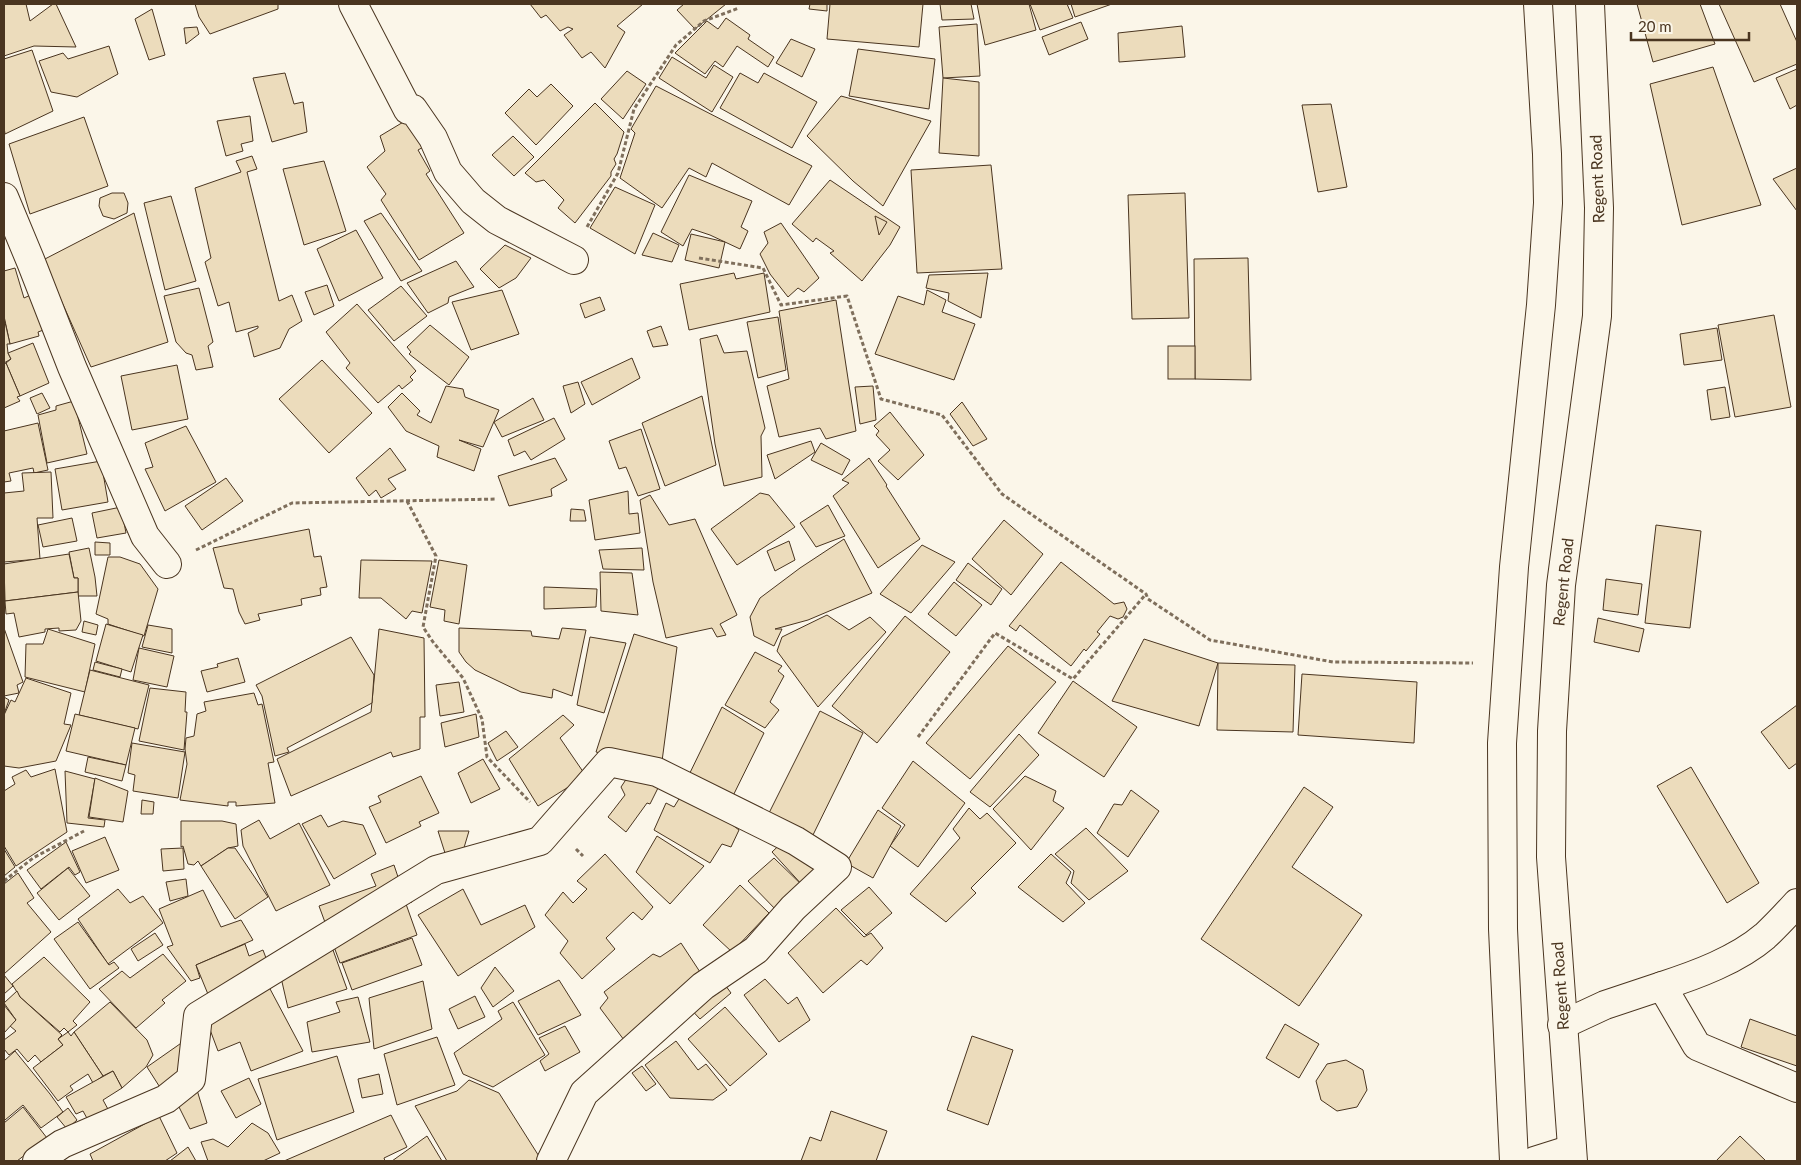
<svg xmlns="http://www.w3.org/2000/svg" width="1801" height="1165" viewBox="0 0 1801 1165" font-family="Lato,sans-serif">
<rect width="100%" height="100%" fill="#fbf6e9"/>
<!-- building -->
<g fill="#ecdcbc" stroke="#4a3520">
<path d="M4 4H26L30 21 53 4H56L76 47 34 46 4 56Z"/>
<path d="M195 4H278V9L210 34 199 17Z"/>
<path d="M530 4H643L617 26 625 32 605 68 591 52 582 58 564 35 573 29 568 27 560 31 546 15 541 18Z"/>
<path d="M684 4H726L695 29 677 10Z"/>
<path d="M810 4H827V11L809 9Z"/>
<path d="M830 4H923L919 47 827 39Z"/>
<path d="M940 4H971L974 19 942 20Z"/>
<path d="M977 4H1029L1036 30 985 45Z"/>
<path d="M1030 4H1067L1073 18 1040 30Z"/>
<path d="M1071 4H1112L1075 17Z"/>
<path d="M1637 4H1700L1715 44 1653 62Z"/>
<path d="M1719 4H1780L1797 42V64L1754 82Z"/>
<path d="M152 9 165 55 149 60 135 19Z"/>
<path d="M726 18 750 35 748 39 774 57 768 67 737 46 723 67 715 61 705 74 675 53 707 21 718 29Z"/>
<path d="M1081 22 1088 39 1049 55 1042 37Z"/>
<path d="M977 24 980 76 943 78 939 27Z"/>
<path d="M1182 26 1185 57 1119 62 1118 33Z"/>
<path d="M197 27 199 34 186 44 184 28Z"/>
<path d="M791 39 815 49 802 77 776 63Z"/>
<path d="M109 46 118 74 77 97 51 92 39 61 63 53 68 59Z"/>
<path d="M858 49 935 59 929 109 849 96Z"/>
<path d="M32 50 53 111 5 134 4 127V59Z"/>
<path d="M672 57 706 78 714 65 733 77 712 112 659 78Z"/>
<path d="M1713 67 1761 205 1682 225 1650 84Z"/>
<path d="M1797 69V105L1790 109 1776 78Z"/>
<path d="M627 71 646 84 623 119 601 99Z"/>
<path d="M285 73 294 104 303 102 307 132 272 142 253 78Z"/>
<path d="M740 73 758 83 764 73 817 102 792 148 720 108Z"/>
<path d="M943 78 979 82V156L939 153Z"/>
<path d="M551 84 573 106 536 145 505 113 529 89 537 97Z"/>
<path d="M656 86 812 166 789 205 712 163 706 177 689 168 662 208 620 178 635 133 631 129Z"/>
<path d="M841 96 931 121 883 206 853 181 807 136Z"/>
<path d="M595 103 624 132 617 154 614 159 616 164 611 172V176L575 223 558 208 564 200 544 180 536 182 525 173Z"/>
<path d="M1331 104 1347 187 1318 192 1302 105Z"/>
<path d="M250 116 253 141 241 144 243 151 226 156 217 121Z"/>
<path d="M84 117 108 186 30 214 9 144Z"/>
<path d="M410 118 427 145 418 150 430 171 426 174 464 233 419 260 381 200 386 194 367 167 385 151 380 136Z"/>
<path d="M513 136 534 157 514 176 492 155Z"/>
<path d="M252 156 257 169 247 172 279 301 292 295 302 321 289 329 280 348 254 357 248 333 258 328V326L236 332 229 302 218 306 205 262 211 258 195 188 241 172 236 161Z"/>
<path d="M324 161 346 231 304 245 283 169Z"/>
<path d="M991 165 1002 269 917 273 911 170Z"/>
<path d="M1797 168V211L1773 179Z"/>
<path d="M689 175 752 201 741 227 748 231 740 249 710 235 692 229 683 246 661 232Z"/>
<path d="M830 180 900 227 890 245 862 281 830 253 834 251 816 238 813 242 792 224Z"/>
<path d="M615 187 655 205 635 254 590 228Z"/>
<path d="M112 193H124L128 203 127 213 114 219 103 216 99 206 100 198Z"/>
<path d="M1185 193 1189 318 1132 319 1128 195Z"/>
<path d="M171 196 196 281 165 290 144 203Z"/>
<path d="M134 213 168 342 91 367 43 260Z"/>
<path d="M381 213 422 271 401 281 364 221Z"/>
<path d="M875 216 887 222 879 235Z"/>
<path d="M781 223 819 278 804 292 798 288 788 297 770 274 760 254 768 243 764 232Z"/>
<path d="M356 230 383 278 339 301 317 249Z"/>
<path d="M653 233 679 245 672 262 642 255Z"/>
<path d="M691 234 725 242 719 268 685 260Z"/>
<path d="M505 245 531 258 516 278 499 288 480 269Z"/>
<path d="M1248 258 1251 380 1195 379 1194 259Z"/>
<path d="M456 261 474 287 449 297 448 303 428 313 407 283Z"/>
<path d="M15 268 24 298 35 293 49 328 38 332 39 336 10 344 4 316V271Z"/>
<path d="M734 273 736 279 764 273 770 312 689 330 680 284Z"/>
<path d="M988 273 981 318 948 301 949 293 926 288 929 275Z"/>
<path d="M327 285 334 306 314 315 305 292Z"/>
<path d="M401 286 427 316 394 341 368 310Z"/>
<path d="M199 288 213 342 208 346 213 367 196 370 192 355 186 353 176 342 164 296Z"/>
<path d="M502 290 519 334 471 350 452 302Z"/>
<path d="M927 290 946 300 942 312 975 324 954 380 875 354 898 296 924 305Z"/>
<path d="M600 297 605 310 585 318 580 304Z"/>
<path d="M836 300 856 431 826 439 820 428 779 437 767 386 789 379 779 311Z"/>
<path d="M357 304 416 371 410 377 413 380 402 389 399 385 378 403 346 368 350 363 326 332Z"/>
<path d="M1774 315 1791 407 1735 417 1718 325Z"/>
<path d="M778 317 786 370 758 378 747 322Z"/>
<path d="M4 318 10 344H7L8 353 11 359 4 363Z"/>
<path d="M430 325 469 357 449 385 409 354 411 352 407 347Z"/>
<path d="M661 326 668 345 653 347 647 331Z"/>
<path d="M1717 328 1722 360 1684 365 1680 334Z"/>
<path d="M717 335 724 353 747 351 765 428 761 436 762 477 724 486 715 444 700 339Z"/>
<path d="M33 343 49 383 20 396 6 363 11 359 8 353Z"/>
<rect x="1168" y="346" width="27" height="33"/>
<path d="M632 358 640 378 592 405 581 382Z"/>
<path d="M322 360 372 413 329 453 279 399Z"/>
<path d="M6 363 20 396 17 397 20 401 4 408V364Z"/>
<path d="M177 365 188 419 132 430 121 376Z"/>
<path d="M578 382 585 404 571 413 563 386Z"/>
<path d="M446 386 463 389 465 397 499 410 483 447 459 440 481 449 474 471 437 457 439 446 406 431 388 407 402 393 420 411 417 415 431 423Z"/>
<path d="M873 386 876 420 860 424 855 387Z"/>
<path d="M1725 387 1730 417 1711 420 1707 390Z"/>
<path d="M42 393 50 408 37 414 30 398Z"/>
<path d="M702 396 716 465 665 486 642 423Z"/>
<path d="M533 398 544 420 502 437 494 422Z"/>
<path d="M74 401 87 454 47 463 38 415 56 410V406Z"/>
<path d="M962 402 987 439 973 446 950 414Z"/>
<path d="M890 412 924 455 898 480 878 461 890 450 876 435 879 431 874 426Z"/>
<path d="M554 418 565 439 531 460 525 451 514 456 508 440Z"/>
<path d="M38 423 48 470 34 473 33 468 9 473 11 481 4 482V431Z"/>
<path d="M186 426 216 482 165 511 145 469 153 467 145 443Z"/>
<path d="M641 429 660 489 638 496 626 467 619 469 609 441Z"/>
<path d="M811 441 815 452 775 479 767 455Z"/>
<path d="M821 443 850 460 842 475 811 460Z"/>
<path d="M390 448 406 470 388 479 396 489 381 498 376 490 369 496 356 478Z"/>
<path d="M555 458 567 480 551 489 552 496 509 506 498 476Z"/>
<path d="M869 458 887 485 886 486 920 539 878 568 833 496 849 483 842 480Z"/>
<path d="M101 461 108 502 62 510 55 469Z"/>
<path d="M51 472 53 518H37L40 559 4 562V493L24 491 22 473Z"/>
<path d="M226 478 243 501 202 530 185 506Z"/>
<path d="M628 491 629 514 638 513 640 533 595 540 589 500Z"/>
<path d="M760 493 769 495 795 527 737 565 711 529Z"/>
<path d="M650 495 669 525 695 519 737 615 720 624 726 635 717 637 712 628 666 638 653 582 640 500Z"/>
<path d="M828 505 845 536 816 547 800 523Z"/>
<path d="M121 507 126 533 97 538 92 513Z"/>
<path d="M571 509 584 510 586 521H570Z"/>
<path d="M72 518 77 541 43 547 38 525Z"/>
<path d="M1004 520 1043 554 1011 595 972 559Z"/>
<path d="M1656 525 1701 531 1690 628 1645 623Z"/>
<path d="M309 529 314 557 321 556 327 587 320 588 321 595 301 599 302 605 258 614 260 620 245 624 239 612 233 589 224 588 213 548Z"/>
<path d="M844 539 872 593 808 620 775 629H782L774 646 754 636 750 617 760 598 800 568Z"/>
<path d="M789 541 795 560 775 571 767 551Z"/>
<path d="M95 542 110 543V555H95Z"/>
<path d="M922 545 955 562 911 613 880 594Z"/>
<path d="M89 548 95 577 97 596H78V578H74L69 552Z"/>
<path d="M642 548 644 570 603 569 599 550Z"/>
<path d="M69 554 74 578H78V592L5 601 4 564Z"/>
<path d="M108 557H120L140 564 158 589 144 636 108 624V619L96 614Z"/>
<path d="M361 560 432 561 422 613 412 611 406 619 381 598H359Z"/>
<path d="M439 560 467 565 459 624 444 621 445 610 430 607Z"/>
<path d="M1061 562 1114 604 1124 602 1127 609 1123 617 1118 619 1110 616 1097 632 1100 634 1086 651 1084 649 1071 666 1020 625 1016 631 1009 626Z"/>
<path d="M968 563 1002 589 991 605 956 580Z"/>
<path d="M600 572 632 573 638 615 601 611Z"/>
<path d="M1606 579 1642 584 1638 615 1603 610Z"/>
<path d="M954 582 982 605 956 636 928 614Z"/>
<path d="M544 587 597 589 596 607 544 609Z"/>
<path d="M78 592 81 621 76 630 59 631V628L45 629V632L19 637 14 613 6 614 5 601Z"/>
<path d="M827 615 849 630 870 617 886 632 818 707 777 651 782 637Z"/>
<path d="M905 616 950 652 877 743 832 706Z"/>
<path d="M1598 618 1644 629 1639 652 1594 642Z"/>
<path d="M84 621 98 625 96 635 82 632Z"/>
<path d="M106 624 143 635 131 672 96 661Z"/>
<path d="M148 625 172 629V653L142 647Z"/>
<path d="M4 628 23 682 17 685 19 693 4 696Z"/>
<path d="M459 628 531 631 532 636 559 639 562 628 586 630 572 696 553 689 552 698 521 692 475 670 466 662 459 652Z"/>
<path d="M48 629 95 644 85 692 25 677 26 644H43Z"/>
<path d="M379 629 424 638 425 717H420V749L393 757 391 752 291 796 277 759 371 712Z"/>
<path d="M634 634 677 647 661 769 596 752Z"/>
<path d="M351 637 374 675 372 703 287 748 289 752 275 756 262 696 256 685Z"/>
<path d="M590 637 626 643 604 713 577 705Z"/>
<path d="M1144 639 1218 663 1199 726 1112 701Z"/>
<path d="M1008 646 1056 682 970 779 926 743Z"/>
<path d="M139 648 174 656 167 687 133 680Z"/>
<path d="M755 652 782 666 778 671 784 676 770 702 779 710 765 728 725 705Z"/>
<path d="M238 658 245 682 207 692 201 671 218 667 217 664Z"/>
<path d="M95 662 122 669 120 677 93 670Z"/>
<path d="M1218 663 1295 665 1293 732 1217 730Z"/>
<path d="M90 670 149 685 138 729 79 715Z"/>
<path d="M1302 674 1417 682 1414 743 1298 735Z"/>
<path d="M26 678 71 693 64 724 71 725 56 761 19 768 4 766V715L11 700 15 702Z"/>
<path d="M1073 681 1137 727 1104 777 1038 733Z"/>
<path d="M459 682 464 712 440 716 436 685Z"/>
<path d="M150 688 186 692 185 712H187L184 750 139 741Z"/>
<path d="M254 693 258 705 262 704 274 762 268 763 275 803 236 806V802H228V806L180 800 187 764 185 749 186 738 194 736 197 714 206 711 204 702Z"/>
<path d="M4 697 9 700 4 714Z"/>
<path d="M1797 705V763L1789 769 1761 732Z"/>
<path d="M722 707 764 733 727 808 685 783Z"/>
<path d="M820 711 863 733 811 839 767 817Z"/>
<path d="M75 714 135 728 126 765 66 751Z"/>
<path d="M476 714 479 737 445 747 441 723Z"/>
<path d="M563 715 574 725 560 738 586 776 538 806 509 759Z"/>
<path d="M506 731 518 747 497 761 488 743Z"/>
<path d="M1019 734 1039 755 990 807 970 792Z"/>
<path d="M132 743 185 752 178 798 133 791 135 775 128 773Z"/>
<path d="M88 757 126 765 122 781 85 772Z"/>
<path d="M483 759 500 789 471 803 458 773Z"/>
<path d="M913 761 965 803 918 867 890 846 905 825 882 808Z"/>
<path d="M1691 767 1759 883 1727 903 1657 786Z"/>
<path d="M55 769 67 832 16 866 4 846V791L15 784 12 777 26 770 31 777Z"/>
<path d="M65 771 95 779 88 818 105 820 104 827 67 823Z"/>
<path d="M631 772 659 786 650 804 647 803 626 832 608 817 625 795 621 787Z"/>
<path d="M421 776 439 813 419 822 421 826 386 843 369 807 381 802 378 796Z"/>
<path d="M1025 776 1056 791 1053 801 1064 808 1031 850 993 809Z"/>
<path d="M95 778 128 791 123 822 89 817Z"/>
<path d="M1304 787 1333 807 1292 867 1362 915 1299 1006 1201 939Z"/>
<path d="M685 789 739 830 731 847 722 844 710 863 654 830 666 803 674 807Z"/>
<path d="M1131 790 1159 811 1128 857 1097 833 1114 804 1122 805Z"/>
<path d="M142 800 154 802 153 814H141Z"/>
<path d="M969 808 980 819 987 813 1016 843 971 888 976 893 946 922 910 894 960 838 953 829Z"/>
<path d="M878 810 901 826 873 878 846 863Z"/>
<path d="M321 815 328 827 343 821 363 825 376 854 334 879 302 824Z"/>
<path d="M259 820 270 839 299 823 330 885 276 911 243 846 241 830Z"/>
<path d="M181 821H222L236 824 238 846 228 848 201 866 198 861 194 865 188 864 183 846 181 847Z"/>
<path d="M1086 828 1128 871 1089 900 1071 883 1074 871 1055 854Z"/>
<path d="M438 831H469L463 851 445 853Z"/>
<path d="M790 835 824 869 805 888 772 852Z"/>
<path d="M657 836 704 866 670 904 636 872Z"/>
<path d="M105 837 119 870 86 883 72 851Z"/>
<path d="M66 842 80 872 75 875 69 867 41 889 27 870Z"/>
<path d="M183 848 184 869 163 871 161 849Z"/>
<path d="M228 848H235L268 897 235 919 201 866Z"/>
<path d="M4 849 15 867 4 876Z"/>
<path d="M605 854 653 907 642 920 633 912 606 938 615 949 582 979 560 953 568 941 545 915 563 892 573 903 587 889 577 881Z"/>
<path d="M1051 854 1071 872 1066 883 1085 903 1063 922 1018 887Z"/>
<path d="M774 858 805 888 778 912 748 881Z"/>
<path d="M394 865 400 883 405 881 412 902 406 904 417 935 340 963 319 906 376 886 371 874Z"/>
<path d="M68 868 90 896 59 920 37 893Z"/>
<path d="M18 873 34 898 27 903 51 932 4 974V884Z"/>
<path d="M186 879 188 896 170 901 166 882Z"/>
<path d="M740 885 769 913 732 952 703 925Z"/>
<path d="M869 887 892 913 866 935 841 910Z"/>
<path d="M118 889 130 903 143 896 163 923 108 964 78 919Z"/>
<path d="M463 889 481 925 525 905 535 927 458 976 418 915Z"/>
<path d="M203 890 221 927 241 920 253 940 196 965 200 978 191 981 167 947 173 945 159 909Z"/>
<path d="M836 908 864 937 871 933 883 948 867 965 861 960 823 993 788 953Z"/>
<path d="M78 922 109 965 114 962 119 968 90 989 54 939Z"/>
<path d="M155 933 163 945 138 961 131 949Z"/>
<path d="M412 938 422 965 352 990 342 963Z"/>
<path d="M681 943 700 972 624 1040 600 1008 608 998 604 992 653 954 660 957Z"/>
<path d="M245 944 249 956 263 950 266 958 270 956 212 1004 196 965Z"/>
<path d="M333 950 347 989 288 1008 277 960Z"/>
<path d="M163 954 186 981 162 1000 165 1003 136 1028 99 989 122 971 130 978Z"/>
<path d="M44 957 90 1002 73 1021 77 1025 68 1032 64 1028 60 1032 20 997 12 984Z"/>
<path d="M495 967 514 991 493 1007 481 988Z"/>
<path d="M4 975 13 986 4 994Z"/>
<path d="M720 978 731 993 700 1019 686 1004Z"/>
<path d="M765 979 788 1004 797 997 810 1020 779 1042 744 995Z"/>
<path d="M559 980 581 1015 538 1035 518 1001Z"/>
<path d="M423 981 432 1029 374 1049 369 998Z"/>
<path d="M269 987 303 1051 251 1071 240 1042 218 1051 203 1011Z"/>
<path d="M17 991 20 997 62 1035 58 1039 63 1045 41 1062 35 1055 28 1062 17 1049 9 1055 4 1049V1040L16 1031 10 1026 16 1020 4 1003Z"/>
<path d="M475 996 485 1017 458 1029 449 1009Z"/>
<path d="M358 997 370 1042 312 1052 307 1022 340 1012 336 1002Z"/>
<path d="M110 1002 147 1040 153 1055 146 1067 122 1088 113 1071 103 1076 74 1032Z"/>
<path d="M513 1002 545 1055 493 1087 463 1074 454 1053 502 1019 498 1011Z"/>
<path d="M4 1005 16 1020 4 1033Z"/>
<path d="M725 1007 767 1054 730 1086 688 1039Z"/>
<path d="M1750 1019 1797 1036V1066L1741 1047Z"/>
<path d="M1285 1024 1319 1044 1299 1078 1266 1058Z"/>
<path d="M565 1026 580 1052 545 1071 540 1061 549 1054 539 1038Z"/>
<path d="M68 1032 71 1036 74 1032 103 1076 93 1083 88 1074 70 1086 73 1090 58 1101 33 1068 63 1045 58 1039Z"/>
<path d="M972 1036 1013 1050 988 1125 947 1110Z"/>
<path d="M437 1037 455 1085 397 1105 384 1054Z"/>
<path d="M187 1039 199 1069 161 1089 147 1067Z"/>
<path d="M676 1041 698 1070 706 1064 727 1090 713 1100 670 1098 645 1065Z"/>
<path d="M15 1051 50 1094 63 1112 41 1128 23 1105 5 1120 4 1118V1061Z"/>
<path d="M337 1056 354 1112 277 1140 258 1079Z"/>
<path d="M1346 1060 1363 1070 1367 1090 1357 1107 1337 1111 1321 1100 1316 1081 1327 1064Z"/>
<path d="M642 1066 656 1084 646 1091 632 1073Z"/>
<path d="M113 1071 122 1088 103 1100 109 1111 89 1122 83 1111 76 1114 66 1097Z"/>
<path d="M379 1074 383 1094 362 1098 358 1079Z"/>
<path d="M249 1078 261 1104 236 1118 221 1091Z"/>
<path d="M469 1080 499 1093 542 1161H447L415 1106 457 1091Z"/>
<path d="M197 1090 207 1123 190 1129 174 1097Z"/>
<path d="M23 1107 47 1138 17 1161H4V1123Z"/>
<path d="M68 1108 77 1120 67 1129 57 1117Z"/>
<path d="M831 1111 887 1131 876 1161H801L810 1137 821 1141Z"/>
<path d="M391 1115 407 1147 384 1158 385 1161H284Z"/>
<path d="M159 1116 177 1153 165 1161H93L90 1154Z"/>
<path d="M252 1123 268 1133 280 1153 263 1161H208L201 1142 213 1139 228 1147Z"/>
<path d="M427 1136 442 1161H392Z"/>
<path d="M1740 1136 1766 1161H1716Z"/>
<path d="M188 1147 196 1161H170Z"/>
</g>
<g fill="none" stroke-linecap="round" stroke-linejoin="round">
<defs>
<g id="street">
<path d="M353 4 408 110 413 109 433 138 448 172 473 201 497 220 574 260"/>
<path d="M4 197 31 262 72 367 145 536 167 564"/>
<path d="M1662 986C1696 975 1737 960 1765 936 1776 926 1787 914 1797 903"/>
<path d="M1562 1025 1605 1005 1662 986 1697 1046 1797 1088"/>
<path d="M37 1161 62 1144 166 1099 191 1079 198 1016 436 870 540 841 609 762 657 772 796 841 837 867 793 908 756 950 703 986 584 1093 551 1161"/>
<path d="M1534 1161 1572 1149"/>
</g>
<g id="primary">
<path d="M1514 1161 1503 929 1502 743 1514 567 1541 305 1548 203 1547 154 1538 4"/>
<path d="M1573 1161 1551 857 1552 731 1561 585 1597 316 1599 208 1590 4"/>
</g>
</defs>
<!-- street casing -->
<use href="#street" stroke="#4a3520" stroke-width="30"/>
<!-- primary casing -->
<use href="#primary" stroke="#4a3520" stroke-width="30"/>
<!-- path -->
<g stroke="#7f6f5c" stroke-width="3" stroke-dasharray="4 2.5" stroke-linecap="butt">
<path d="M587 227 618 173 634 109 676 45 704 21 739 8"/>
<path d="M699 258 763 268 781 305 847 296 881 399 942 415 1002 494 1146 594 1148 599 1210 640 1333 662 1473 663"/>
<path d="M407 501 436 556 423 627 433 642 463 678 482 719 487 757 530 802"/>
<path d="M196 550 292 503 497 499"/>
<path d="M918 737 995 633 1073 679 1146 594"/>
<path d="M576 849 583 856"/>
<path d="M4 881 33 858 84 831"/>
</g>
<!-- street -->
<use href="#street" stroke="#fbf6e9" stroke-width="28"/>
<!-- primary -->
<use href="#primary" stroke="#fbf6e9" stroke-width="28"/>
</g>
<g text-anchor="middle" stroke-width="4" stroke-linejoin="round" paint-order="stroke">
<!-- street labels -->
<g font-size="16" fill="#4a3520" stroke="#fbf6e9">
<text transform="translate(1597 179) rotate(-92)" y="6">Regent Road</text>
<text transform="translate(1563 582) rotate(-84)" y="6">Regent Road</text>
<text transform="translate(1560 986) rotate(-94)" y="6">Regent Road</text>
</g>
</g>
<!-- border -->
<rect width="1801" height="1165" fill="none" stroke="#4a3520" stroke-width="10"/>
<!-- scale -->
<path d="M1631 32v8h118v-8" fill="none" stroke="#4a3520" stroke-width="2.5"/>
<text x="1638" y="32" font-size="15" fill="#4a3520" stroke="#fbf6e9" stroke-width="4" paint-order="stroke">20 m</text>
</svg>
